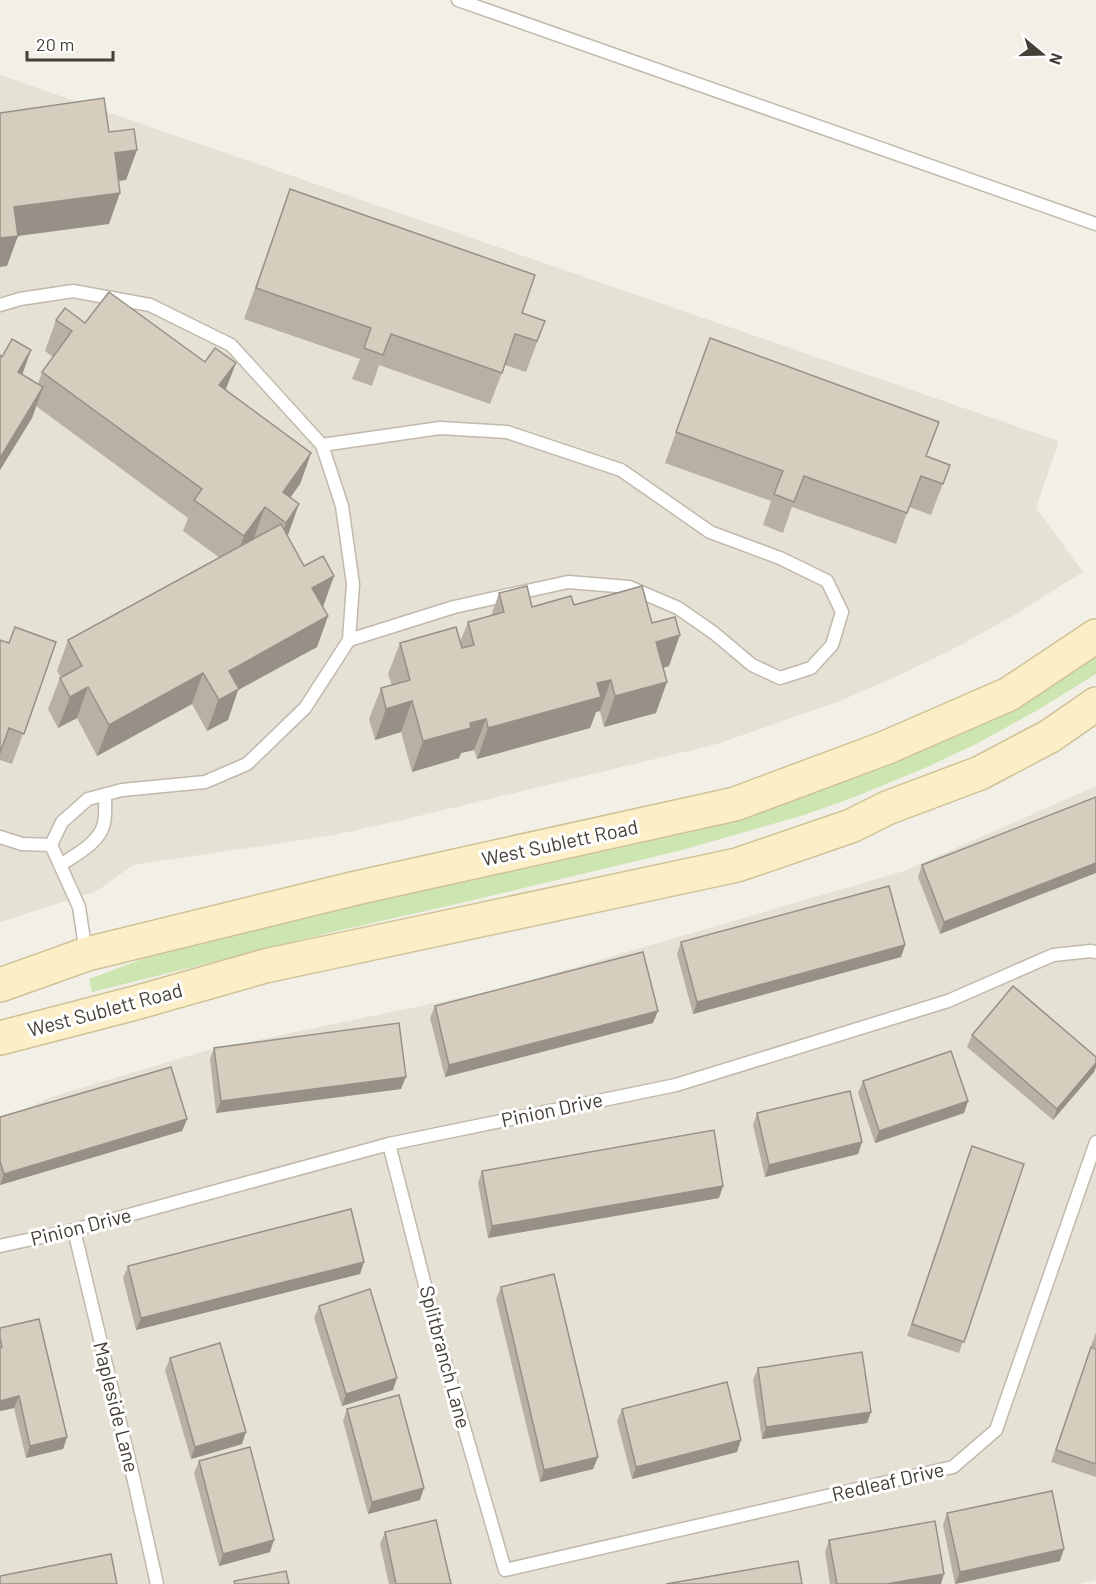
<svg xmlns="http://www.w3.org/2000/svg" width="1096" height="1584" viewBox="0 0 1096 1584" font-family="Barlow,sans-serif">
<rect width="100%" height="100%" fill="#f2efe6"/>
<!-- residential -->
<g fill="#e6e1d5">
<path d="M0 75 1059 441 1036 508 1083 572 1016 614 959 646 900 675 840 701 717 744 398 821 334 835 133 865 97 891 0 922Z"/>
<path d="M1096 786V1580L1079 1584H0V1120L54 1096 205 1051 497 990 904 871Z"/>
</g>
<!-- grass -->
<path fill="#cde5b1" d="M1096 646V674L1036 711 978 743 927 767 857 796 807 814 682 850 465 902 337 931 92 992 89 979 175 947 676 825Z"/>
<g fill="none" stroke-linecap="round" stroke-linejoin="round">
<defs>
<g id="lane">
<path d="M458 0 1096 224"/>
<path d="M0 305 20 299 73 291 150 305 231 345 322 445 342 506 353 584 349 640 305 708 247 764 205 782 122 790 88 799 62 822 51 845"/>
<path d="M322 445 440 428 507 432 621 470 710 532 780 558 827 581 842 612 832 645 811 668 780 678 752 665 714 633 678 608 629 587 568 582 454 607 349 640"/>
<path d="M0 837 22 844 51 845 79 907 86 953"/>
<path d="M60 865C75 855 100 843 104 823 106 815 105 804 105 795"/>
<path d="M389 1144 440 1344 505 1570 953 1467 996 1430 1096 1142"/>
<path d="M74 1230 135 1485 157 1584"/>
<path d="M0 1246 74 1230 389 1144 676 1085 948 1001 1053 955 1091 951 1096 952"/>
</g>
<g id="secondary">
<path d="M0 985 87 954 356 888 735 804 885 748 1009 694 1096 636"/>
<path d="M0 1038 135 1003 265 966 737 865 851 826 887 808 980 773 1050 736 1096 704"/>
</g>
</defs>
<!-- lane casing -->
<use href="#lane" stroke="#c0b9ac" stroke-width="15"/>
<!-- secondary casing -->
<use href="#secondary" stroke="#d0c298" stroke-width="36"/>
<!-- lane -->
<use href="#lane" stroke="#fff" stroke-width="12"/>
<!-- secondary -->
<use href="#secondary" stroke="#fcefc7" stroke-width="33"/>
</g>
<!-- wall -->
<g fill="#b8b0a4">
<path d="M279 220 545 321 526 372 505 365 490 404 379 365 372 386 352 379 360 359 244 319Z"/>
<path d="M56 320 85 323 226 390 311 453 300 484 290 497 287 536 328 616 317 647 238 690 228 720 207 731 192 704 97 756 77 718 58 728 48 709 60 678 61 677 57 671 68 640 220 558 183 531 188 518 36 406 32 418 0 470V355L22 374 38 384 42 372 53 357 45 351Z"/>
<path d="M710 338 927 456 950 465 931 515 909 507 896 544 792 507 783 533 763 525 771 501 665 463Z"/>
<path d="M499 593 532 607 574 605 652 623 669 666 663 668 656 713 604 727 600 711 596 712 590 728 477 759 474 750 461 753 459 758 412 772 401 732 375 740 369 719 381 688 392 685 388 674 400 643 460 642 468 622 491 616Z"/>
<path d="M0 640 9 643 56 642 12 764 0 760Z"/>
<path d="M1096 797 940 934 918 877 922 865Z"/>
<path d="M681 942 905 945 901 957 693 1014 677 954Z"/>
<path d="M435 1006 653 1023 445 1077 430 1018Z"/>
<path d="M972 1035 1096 1057V1067L1094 1072 1053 1120 967 1047Z"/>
<path d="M214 1048 401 1089 216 1113 210 1059Z"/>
<path d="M863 1081 968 1101 964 1113 875 1143 858 1093Z"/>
<path d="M757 1113 862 1142 858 1154 765 1177 753 1125Z"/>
<path d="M0 1117 187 1119 182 1131 0 1185Z"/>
<path d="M972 1146 1024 1164 959 1353 907 1336Z"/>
<path d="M482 1171 723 1186 719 1198 488 1238 478 1183Z"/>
<path d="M364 1262 360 1274 136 1330 123 1278 128 1266Z"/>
<path d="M501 1287 598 1457 593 1469 540 1482 496 1299Z"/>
<path d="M319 1306 393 1390 342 1406 314 1318Z"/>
<path d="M0 1328 67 1437 63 1449 26 1458 14 1408 0 1411Z"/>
<path d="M1096 1332V1348L1091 1346Z"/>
<path d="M1091 1347 1096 1349V1477L1051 1462Z"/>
<path d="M170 1358 242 1444 191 1459 165 1370Z"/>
<path d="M758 1368 871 1412 867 1423 762 1439 753 1380Z"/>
<path d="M347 1409 420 1500 368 1514 343 1421Z"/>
<path d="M622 1409 737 1452 632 1479 617 1421Z"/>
<path d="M199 1461 270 1552 219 1566 194 1473Z"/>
<path d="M947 1513 1060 1561 955 1584 943 1525Z"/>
<path d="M385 1532 451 1584H389L380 1544Z"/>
<path d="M829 1540 941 1584H830L825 1552Z"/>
</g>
<!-- shaded-wall -->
<g fill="#969086">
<path d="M137 150 126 180 104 183 115 153Z"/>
<path d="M120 193 109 224 18 236 7 266 0 267V238L14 207Z"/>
<path d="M31 350 20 381 18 372Z"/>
<path d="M236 363 224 394 219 385Z"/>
<path d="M43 387 32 418 0 470V458Z"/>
<path d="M311 453 300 484 277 516 283 492Z"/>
<path d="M299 504 288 535 275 554 286 523Z"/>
<path d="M265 507 254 538 233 567 244 536Z"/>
<path d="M334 576 323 607 312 588Z"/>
<path d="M328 616 317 647 238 690 228 720 207 731 229 671Z"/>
<path d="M680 635 669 666 645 673 656 642Z"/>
<path d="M203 673 192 704 97 756 109 725Z"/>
<path d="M611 680 600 711 596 712 590 728 477 759 488 728 597 683Z"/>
<path d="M667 682 656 713 604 727 615 696Z"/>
<path d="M88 687 77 718 58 728 70 697Z"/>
<path d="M412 701 401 732 375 740 386 709Z"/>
<path d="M486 719 474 750 461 753 459 758 412 772 423 741 470 723Z"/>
<path d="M1096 863V873L940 934 944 922Z"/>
<path d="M905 945 901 957 693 1014 697 1002Z"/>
<path d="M658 1011 653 1023 445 1077 449 1065Z"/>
<path d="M1096 1063V1067L1094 1072 1053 1120 1057 1109Z"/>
<path d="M406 1077 401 1089 216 1113 221 1101Z"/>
<path d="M968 1101 964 1113 875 1143 879 1131Z"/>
<path d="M187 1119 182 1131 0 1185 4 1174Z"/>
<path d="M862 1142 858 1154 765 1177 769 1165Z"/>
<path d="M723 1186 719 1198 488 1238 492 1226Z"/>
<path d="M364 1262 360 1274 136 1330 141 1318Z"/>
<path d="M397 1378 393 1390 342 1406 346 1394Z"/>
<path d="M19 1396 14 1408 0 1411V1401Z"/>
<path d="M871 1412 867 1423 762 1439 766 1427Z"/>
<path d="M246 1432 242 1444 191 1459 195 1447Z"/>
<path d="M67 1437 63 1449 26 1458 30 1446Z"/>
<path d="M741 1440 737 1452 632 1479 636 1467Z"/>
<path d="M598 1457 593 1469 540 1482 544 1470Z"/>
<path d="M424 1488 420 1500 368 1514 372 1502Z"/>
<path d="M274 1540 270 1552 219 1566 223 1554Z"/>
<path d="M1064 1549 1060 1561 955 1584 960 1572Z"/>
<path d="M944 1574 941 1584H886Z"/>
</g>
<!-- building -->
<g fill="#d6cdbf" stroke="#969086" stroke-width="1.5">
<path d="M104 98 109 132 134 129 137 150 115 153 120 193 14 207 18 236 0 238V113Z"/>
<path d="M290 189 535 275 522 313 545 321 537 341 515 334 502 373 391 334 383 355 364 348 371 328 256 288Z"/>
<path d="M109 292 205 362 215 348 236 363 219 385 311 453 283 492 299 504 286 523 265 507 244 536 194 500 202 489 42 372 72 331 56 320 65 308 85 323Z"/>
<path d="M710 338 939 422 926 456 950 465 943 484 921 476 907 513 804 476 794 502 774 494 783 471 676 432Z"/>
<path d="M12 339 31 350 18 372 43 387 0 458V355L2 357Z"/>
<path d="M281 524 304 566 323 556 334 576 312 588 328 616 229 671 239 689 219 700 203 673 109 725 88 687 70 697 60 678 82 666 68 640Z"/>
<path d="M527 586 532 607 571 596 574 605 642 586 652 623 675 617 680 635 656 642 667 682 615 696 611 680 597 683 601 697 488 728 486 719 470 723 471 728 423 741 412 701 386 709 381 688 410 680 400 643 456 627 462 648 474 645 468 622 504 612 499 593Z"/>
<path d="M15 627 56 642 24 734 9 728 0 753V640L9 643Z"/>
<path d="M1096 797V863L944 922 922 865Z"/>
<path d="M889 886 905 945 697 1002 681 942Z"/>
<path d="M643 952 658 1011 449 1065 435 1006Z"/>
<path d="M1013 986 1096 1057V1063L1057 1109 972 1035Z"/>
<path d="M399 1023 406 1077 221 1101 214 1048Z"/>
<path d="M951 1051 968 1101 879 1131 863 1081Z"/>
<path d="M171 1067 187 1119 4 1174 0 1161V1117Z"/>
<path d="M850 1091 862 1142 769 1165 757 1113Z"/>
<path d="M714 1130 723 1186 492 1226 482 1171Z"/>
<path d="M972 1146 1024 1164 964 1342 912 1324Z"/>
<path d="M351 1209 364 1262 141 1318 128 1266Z"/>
<path d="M554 1274 598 1457 544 1470 501 1287Z"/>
<path d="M370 1289 397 1378 346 1394 319 1306Z"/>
<path d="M39 1319 67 1437 30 1446 19 1396 0 1401V1348L2 1347 0 1338V1328Z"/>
<path d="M220 1343 246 1432 195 1447 170 1358Z"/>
<path d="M1091 1347 1096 1349V1464L1056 1450Z"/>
<path d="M862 1352 871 1412 766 1427 758 1368Z"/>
<path d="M727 1382 741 1440 636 1467 622 1409Z"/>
<path d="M399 1395 424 1488 372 1502 347 1409Z"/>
<path d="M250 1447 274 1540 223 1554 199 1461Z"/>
<path d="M1052 1491 1064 1549 960 1572 947 1513Z"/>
<path d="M436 1520 451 1584H396L385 1532Z"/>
<path d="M935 1521 944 1574 886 1584H837L829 1540Z"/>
<path d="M111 1554 117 1584H0V1576Z"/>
<path d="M798 1561 802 1584H666Z"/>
<path d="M286 1571 289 1584H235L234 1581Z"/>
</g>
<g text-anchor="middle" stroke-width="6" stroke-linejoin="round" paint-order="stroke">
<!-- street labels -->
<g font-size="20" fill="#453f36" stroke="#fff">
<text transform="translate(560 843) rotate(-12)" y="7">West Sublett Road</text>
<text transform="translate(105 1010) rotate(-15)" y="7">West Sublett Road</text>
<text transform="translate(552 1110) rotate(-12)" y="7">Pinion Drive</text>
<text transform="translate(81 1227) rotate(-14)" y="7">Pinion Drive</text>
<text transform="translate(445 1357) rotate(75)" y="7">Splitbranch Lane</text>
<text transform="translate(116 1407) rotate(76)" y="7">Mapleside Lane</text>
<text transform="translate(888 1482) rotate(-13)" y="7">Redleaf Drive</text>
</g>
</g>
<!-- north arrow -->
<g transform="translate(1042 54) rotate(109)" stroke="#ffffff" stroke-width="4.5" paint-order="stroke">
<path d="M0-4.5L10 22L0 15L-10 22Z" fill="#453f36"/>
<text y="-9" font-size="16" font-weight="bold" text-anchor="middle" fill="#453f36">N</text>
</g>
<!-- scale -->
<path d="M27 51v9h86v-9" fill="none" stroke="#453f36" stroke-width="3"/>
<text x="36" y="51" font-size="18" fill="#453f36" stroke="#ffffff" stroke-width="4.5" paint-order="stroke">20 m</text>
</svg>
